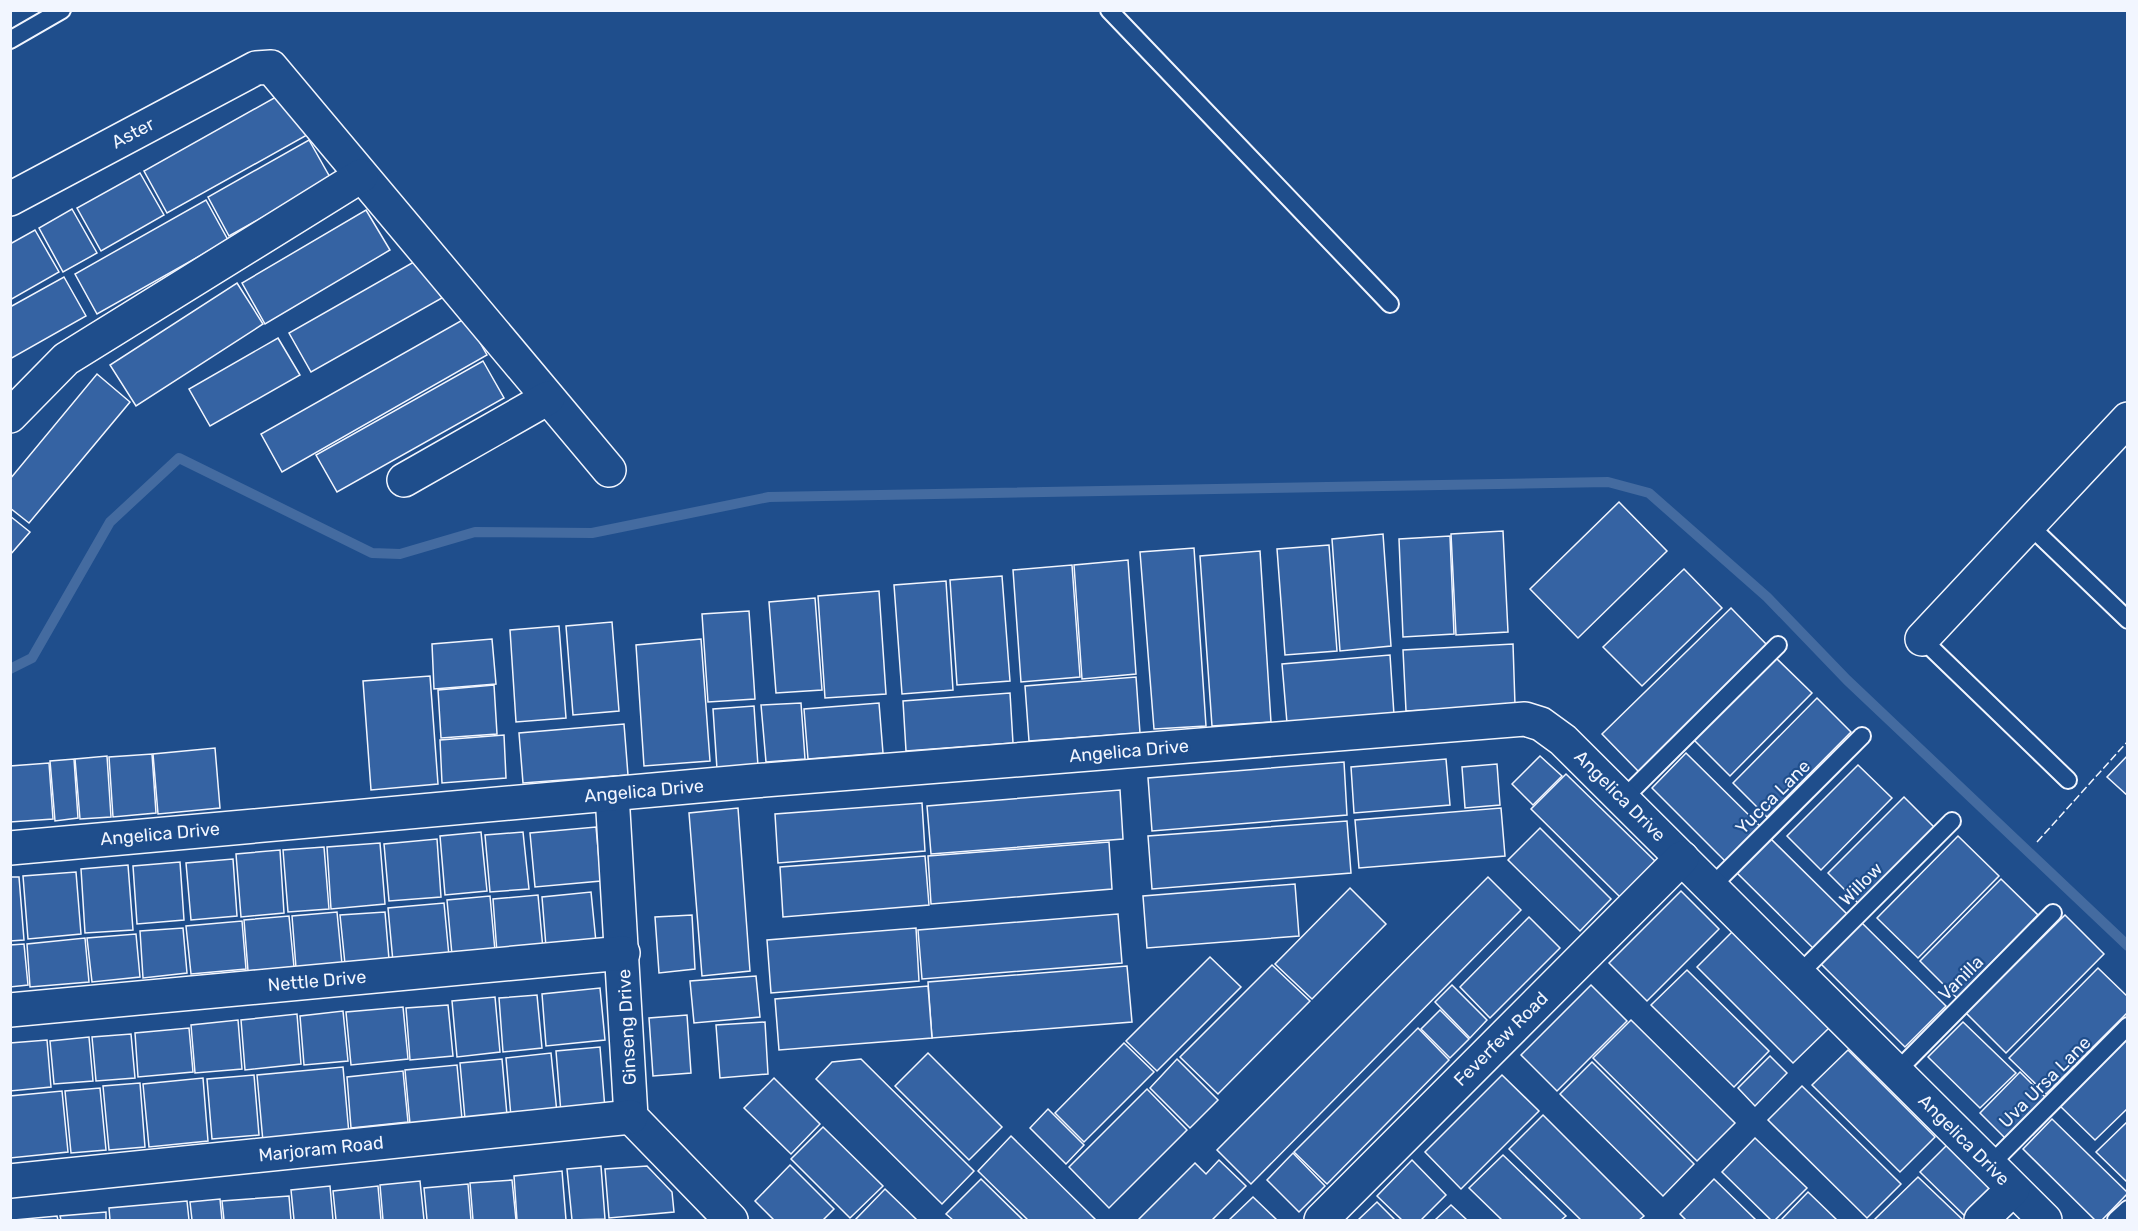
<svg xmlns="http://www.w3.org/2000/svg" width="2138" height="1231" viewBox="0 0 2138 1231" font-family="Rubik,sans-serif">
<rect width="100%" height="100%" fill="#1f4e8c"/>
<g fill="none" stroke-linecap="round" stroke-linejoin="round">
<!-- stream -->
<path stroke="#446ba0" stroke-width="10" d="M10 669 32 658 110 522 179 458 372 553 400 554 475 532 592 533 769 497 1608 482 1649 493 1767 597 1847 680 2128 946"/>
</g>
<!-- building -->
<g fill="#3563a3" stroke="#f2f6ff" stroke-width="1.5">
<path d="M283 93 307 135 167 213 144 171Z"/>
<path d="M309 140 331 179 229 236 208 197Z"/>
<path d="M140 173 164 215 101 251 77 208Z"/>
<path d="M206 200 228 240 97 314 75 274Z"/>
<path d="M72 209 97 253 63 272 39 228Z"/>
<path d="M366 210 390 250 265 324 242 283Z"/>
<path d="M35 230 59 272 10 300V244Z"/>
<path d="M419 259 442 298 311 372 289 333Z"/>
<path d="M64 277 86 316 10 359V307Z"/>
<path d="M237 283 263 324 136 406 110 365Z"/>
<path d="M466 318 487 355 282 472 261 434Z"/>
<path d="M278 338 300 375 210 426 189 389Z"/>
<path d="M483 361 504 398 337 492 316 455Z"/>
<path d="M97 374 130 402 29 523 10 508V479Z"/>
<path d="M1619 502 1667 551 1578 638 1530 589Z"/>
<path d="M10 516 30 532 10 555Z"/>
<path d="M1503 531 1508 632 1456 635 1451 534Z"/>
<path d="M1383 534 1391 646 1340 651 1332 539Z"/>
<path d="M1450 536 1454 634 1403 637 1399 539Z"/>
<path d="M1329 545 1337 651 1285 655 1277 549Z"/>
<path d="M1194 548 1206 726 1154 729 1140 552Z"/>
<path d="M1260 551 1271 722 1212 726 1200 556Z"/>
<path d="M1128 560 1136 674 1082 679 1074 565Z"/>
<path d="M1072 565 1080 677 1021 682 1013 570Z"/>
<path d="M1684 569 1722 608 1642 686 1603 647Z"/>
<path d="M1002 576 1010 681 957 685 950 580Z"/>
<path d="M946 581 953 690 902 694 894 585Z"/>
<path d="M879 591 886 694 825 698 818 596Z"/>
<path d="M815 598 822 690 776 693 769 602Z"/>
<path d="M1731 608 1768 646 1639 772 1602 734Z"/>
<path d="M749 611 755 699 708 702 702 614Z"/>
<path d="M612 622 619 711 573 715 566 626Z"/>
<path d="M559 626 566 718 516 722 510 630Z"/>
<path d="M492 639 496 684 434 689 432 644Z"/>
<path d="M701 639 710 761 644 766 636 645Z"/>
<path d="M1513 644 1515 705 1406 711 1403 650Z"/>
<path d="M1390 655 1394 715 1287 723 1282 664Z"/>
<path d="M1775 657 1812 693 1730 776 1693 739Z"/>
<path d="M430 676 438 784 371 790 363 681Z"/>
<path d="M1136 677 1140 733 1029 741 1025 686Z"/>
<path d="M494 685 497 734 441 738 438 690Z"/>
<path d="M1010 693 1013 743 906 751 903 701Z"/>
<path d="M1817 698 1851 732 1767 817 1733 783Z"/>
<path d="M801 703 805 759 766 762 761 705Z"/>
<path d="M879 703 883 753 808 759 804 709Z"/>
<path d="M754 706 758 766 717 769 713 709Z"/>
<path d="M624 724 628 775 523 783 519 733Z"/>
<path d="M504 735 506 778 442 783 440 740Z"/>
<path d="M215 748 220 808 158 814 153 754Z"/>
<path d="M1686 753 1761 827 1727 863 1652 788Z"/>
<path d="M152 754 156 813 113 817 109 757Z"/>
<path d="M2128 755V796L2107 777Z"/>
<path d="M107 756 111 817 80 819 75 759Z"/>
<path d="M1540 756 1562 776 1533 805 1512 784Z"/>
<path d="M74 759 78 818 55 821 50 761Z"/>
<path d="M1446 759 1450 805 1354 813 1351 767Z"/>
<path d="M1344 762 1347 815 1152 831 1148 778Z"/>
<path d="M49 763 53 819 10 822V766Z"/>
<path d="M1497 764 1500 805 1465 808 1462 767Z"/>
<path d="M1858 765 1892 798 1821 870 1787 836Z"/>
<path d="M1566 774 1656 862 1620 897 1531 809Z"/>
<path d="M1120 790 1123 839 931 854 927 806Z"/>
<path d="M1904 797 1936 829 1860 905 1828 873Z"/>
<path d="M922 803 925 851 778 863 775 814Z"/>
<path d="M738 808 750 971 702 976 689 813Z"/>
<path d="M1501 808 1505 856 1359 868 1355 820Z"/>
<path d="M1347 821 1351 873 1152 889 1148 836Z"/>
<path d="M596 827 601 881 535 887 530 833Z"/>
<path d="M1540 828 1611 899 1580 931 1508 860Z"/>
<path d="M481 832 487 891 445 895 440 836Z"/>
<path d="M523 832 529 889 490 892 485 835Z"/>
<path d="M1958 836 1999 876 1918 958 1877 918Z"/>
<path d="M1770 838 1847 914 1813 948 1736 872Z"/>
<path d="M437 839 441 897 389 901 384 844Z"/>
<path d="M1109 842 1112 889 931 904 928 856Z"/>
<path d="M380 843 385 904 331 909 327 847Z"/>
<path d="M324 847 329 909 288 912 283 850Z"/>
<path d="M280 850 284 913 241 917 236 854Z"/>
<path d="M925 856 929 905 783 917 780 867Z"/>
<path d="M233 859 237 916 191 920 186 863Z"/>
<path d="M180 862 184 920 137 924 133 866Z"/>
<path d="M128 865 133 930 85 933 81 869Z"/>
<path d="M76 872 81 934 28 939 23 876Z"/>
<path d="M10 877H19L24 940 10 941Z"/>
<path d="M1488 877 1521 910 1251 1184 1217 1150Z"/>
<path d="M2001 879 2038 915 1957 998 1920 961Z"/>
<path d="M1295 884 1299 936 1147 948 1143 896Z"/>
<path d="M1350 888 1386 924 1312 999 1275 964Z"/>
<path d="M1681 891 1719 929 1647 1001 1609 963Z"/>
<path d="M591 892 596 942 546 947 542 897Z"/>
<path d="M538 895 543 949 497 953 493 899Z"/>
<path d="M490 896 495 951 452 955 447 900Z"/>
<path d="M444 903 449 956 393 962 388 908Z"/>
<path d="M337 912 342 964 296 968 292 916Z"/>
<path d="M385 912 389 959 345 964 340 915Z"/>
<path d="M1118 914 1122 963 922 979 918 930Z"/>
<path d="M692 915 695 969 659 973 655 917Z"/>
<path d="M2065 915 2104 954 2006 1053 1966 1013Z"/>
<path d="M289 916 294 967 248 971 244 920Z"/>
<path d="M1529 917 1560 948 1490 1018 1460 987Z"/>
<path d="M242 921 246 969 191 974 186 926Z"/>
<path d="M1862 923 1946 1006 1905 1047 1821 964Z"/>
<path d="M183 928 187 973 143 978 140 931Z"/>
<path d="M916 928 919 981 771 993 767 940Z"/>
<path d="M1732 932 1829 1028 1793 1063 1697 967Z"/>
<path d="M136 934 140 977 92 982 87 938Z"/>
<path d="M85 938 89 982 30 987 27 944Z"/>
<path d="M24 944 28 985 10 987V945Z"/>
<path d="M1210 957 1241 987 1157 1071 1126 1041Z"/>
<path d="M1272 965 1310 1001 1218 1094 1180 1057Z"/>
<path d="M1127 966 1132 1022 932 1038 928 982Z"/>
<path d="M2098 968 2128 997V1012L2046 1094 2009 1058Z"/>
<path d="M1687 970 1769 1051 1734 1087 1651 1005Z"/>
<path d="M756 976 760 1017 694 1023 690 981Z"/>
<path d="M1452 985 1487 1020 1470 1038 1435 1002Z"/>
<path d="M1591 985 1627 1021 1557 1091 1521 1055Z"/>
<path d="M928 986 932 1038 779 1050 775 999Z"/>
<path d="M600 988 605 1040 546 1046 542 994Z"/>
<path d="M537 995 542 1048 503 1052 499 998Z"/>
<path d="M495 997 500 1052 457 1057 452 1001Z"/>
<path d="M448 1005 453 1056 410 1060 406 1008Z"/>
<path d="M403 1007 408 1059 351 1065 346 1012Z"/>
<path d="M1440 1010 1469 1039 1450 1058 1421 1029Z"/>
<path d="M343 1011 348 1061 304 1065 300 1016Z"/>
<path d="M297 1014 301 1064 245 1070 241 1020Z"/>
<path d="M687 1015 691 1073 653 1076 649 1018Z"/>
<path d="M238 1020 242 1069 195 1073 191 1025Z"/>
<path d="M1631 1020 1735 1123 1697 1161 1593 1058Z"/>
<path d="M765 1022 768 1074 720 1078 716 1025Z"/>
<path d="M1963 1022 2016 1073 1980 1108 1928 1057Z"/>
<path d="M189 1028 193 1072 138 1077 135 1033Z"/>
<path d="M1418 1028 1449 1060 1327 1184 1294 1152Z"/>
<path d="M131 1034 135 1078 96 1081 92 1037Z"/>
<path d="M2128 1034V1108L2095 1140 2058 1104Z"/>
<path d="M89 1037 93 1081 54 1084 50 1041Z"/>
<path d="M47 1040 51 1087 10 1091V1043Z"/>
<path d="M1124 1043 1154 1072 1084 1142 1055 1113Z"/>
<path d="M600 1047 605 1109 561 1113 556 1051Z"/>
<path d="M1848 1050 1935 1137 1900 1172 1812 1085Z"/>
<path d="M551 1053 557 1113 511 1117 506 1058Z"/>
<path d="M928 1053 1002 1127 969 1160 895 1086Z"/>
<path d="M1770 1056 1787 1073 1755 1106 1738 1088Z"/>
<path d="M502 1059 507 1115 465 1119 460 1063Z"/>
<path d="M861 1059 974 1171 942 1204 816 1079 832 1062Z"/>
<path d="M1177 1059 1218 1100 1190 1128 1150 1088Z"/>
<path d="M1592 1062 1694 1164 1663 1196 1560 1094Z"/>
<path d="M457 1065 462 1119 410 1124 405 1070Z"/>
<path d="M343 1067 349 1134 263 1142 257 1075Z"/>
<path d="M403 1071 408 1122 351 1128 347 1077Z"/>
<path d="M2020 1072 2047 1099 2006 1139 1980 1113Z"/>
<path d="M254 1075 259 1135 212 1139 207 1079Z"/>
<path d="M1502 1075 1539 1111 1461 1189 1425 1152Z"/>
<path d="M203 1078 208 1141 149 1147 143 1084Z"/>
<path d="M774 1078 820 1124 791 1154 744 1108Z"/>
<path d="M140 1083 145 1147 109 1150 103 1086Z"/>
<path d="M1802 1086 1901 1184 1867 1218 1768 1120Z"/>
<path d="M100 1088 106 1150 71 1153 65 1091Z"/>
<path d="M1147 1089 1187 1130 1109 1208 1069 1167Z"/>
<path d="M62 1091 68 1152 10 1158V1096Z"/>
<path d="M1048 1109 1084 1145 1066 1164 1030 1128Z"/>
<path d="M1543 1115 1644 1216 1639 1220H1581L1509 1149Z"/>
<path d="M2052 1119 2128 1193 2102 1220H2095L2023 1149Z"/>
<path d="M2128 1121V1183L2096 1152Z"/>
<path d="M823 1127 883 1186 850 1218 791 1159Z"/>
<path d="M1011 1136 1096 1220H1028L978 1171Z"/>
<path d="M1755 1138 1807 1188 1775 1220H1771L1722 1172Z"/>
<path d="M1947 1145 1996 1194 1969 1220 1920 1172Z"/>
<path d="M1293 1153 1325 1186 1299 1212 1267 1180Z"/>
<path d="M1503 1155 1566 1216 1561 1220H1502L1469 1188Z"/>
<path d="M1219 1160 1246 1186 1212 1220H1138L1195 1163 1206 1174Z"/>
<path d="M1412 1160 1446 1195 1421 1220H1402L1377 1196Z"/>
<path d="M790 1165 834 1209 823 1220H774L755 1201Z"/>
<path d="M601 1166 605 1219 572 1220 567 1169Z"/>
<path d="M647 1166 672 1192 674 1212 609 1218 605 1169Z"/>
<path d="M562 1171 566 1220H517L514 1176Z"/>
<path d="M1918 1177 1963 1220H1874Z"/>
<path d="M981 1179 1023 1220H953L946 1214Z"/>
<path d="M1714 1179 1756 1220H1686L1680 1214Z"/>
<path d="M512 1180 516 1220H473L470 1183Z"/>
<path d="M420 1181 424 1220H383L380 1185Z"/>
<path d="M468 1184 471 1220H427L424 1188Z"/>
<path d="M330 1186 333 1220H294L291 1190Z"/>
<path d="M378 1186 381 1220H336L333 1191Z"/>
<path d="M885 1189 917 1220H855Z"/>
<path d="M1808 1192 1837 1220H1781Z"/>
<path d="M289 1196 291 1220H224L222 1201Z"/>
<path d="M1253 1197 1277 1220H1229Z"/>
<path d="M220 1199 222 1220H192L190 1202Z"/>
<path d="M187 1201 189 1220H110L109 1208Z"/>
<path d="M1377 1202 1395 1220H1358Z"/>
<path d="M1451 1205 1467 1220H1435Z"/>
<path d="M106 1212V1220H61L60 1216Z"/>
<path d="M57 1216 58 1220H14Z"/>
</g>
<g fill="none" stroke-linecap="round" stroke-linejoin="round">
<defs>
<g id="service">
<path d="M1109 10 1390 304"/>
<path d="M10 40 62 10"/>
<path d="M2029 525 2128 620"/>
<path d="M1922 639 2068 780"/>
<path d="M1623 799 1778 645"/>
<path d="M1711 887 1862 736"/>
<path d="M1799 974 1952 821"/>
<path d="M1896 1072 2053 913"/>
<path d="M1990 1165 2128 1026"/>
<path d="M2116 1220 2128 1209"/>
</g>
<g id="minor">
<path d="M10 199 256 68 271 67 609 470"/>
<path d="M10 416 66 359 361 176"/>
<path d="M404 480 548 398"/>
<path d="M1922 639 2128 419"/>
<path d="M612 794 631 1117 731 1220"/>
<path d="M10 848 753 781 1525 719 1541 724 1563 740 2045 1220"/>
<path d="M10 1010 623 953"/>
<path d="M10 1181 631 1117"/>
<path d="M1321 1220 1682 858"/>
<path d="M1981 1220 2013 1189"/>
</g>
</defs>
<!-- service casing -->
<use href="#service" stroke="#f2f6ff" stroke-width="20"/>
<!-- minor casing -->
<use href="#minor" stroke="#f2f6ff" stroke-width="36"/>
<!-- service -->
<use href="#service" stroke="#1f4e8c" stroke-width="16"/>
<!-- minor -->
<use href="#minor" stroke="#1f4e8c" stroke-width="33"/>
<!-- fence -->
<path stroke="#f2f6ff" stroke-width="1.5" stroke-dasharray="8 3" stroke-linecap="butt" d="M2037 842 2128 741"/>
</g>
<g text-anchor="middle" stroke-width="4.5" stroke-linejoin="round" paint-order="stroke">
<!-- street labels -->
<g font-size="18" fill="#f2f6ff" stroke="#1f4e8c">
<text transform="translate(133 133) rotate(-28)" y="6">Aster</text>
<text transform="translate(1129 751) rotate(-5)" y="6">Angelica Drive</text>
<text transform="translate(644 791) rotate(-5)" y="6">Angelica Drive</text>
<text transform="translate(1620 796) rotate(45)" y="6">Angelica Drive</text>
<text transform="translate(1773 797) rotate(-45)" y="6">Yucca Lane</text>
<text transform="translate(160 834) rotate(-5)" y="6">Angelica Drive</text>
<text transform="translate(1861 884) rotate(-45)" y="6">Willow</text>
<text transform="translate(1961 978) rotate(-45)" y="6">Vanilla</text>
<text transform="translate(317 981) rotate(-5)" y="6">Nettle Drive</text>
<text transform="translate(627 1027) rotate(-93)" y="6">Ginseng Drive</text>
<text transform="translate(1501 1039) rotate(-45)" y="6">Feverfew Road</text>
<text transform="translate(2045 1082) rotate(-45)" y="6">Uva Ursa Lane</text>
<text transform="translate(1964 1140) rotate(45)" y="6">Angelica Drive</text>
<text transform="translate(321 1149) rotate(-6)" y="6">Marjoram Road</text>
</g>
</g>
<!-- border -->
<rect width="2138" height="1231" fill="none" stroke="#f2f6ff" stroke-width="24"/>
</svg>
